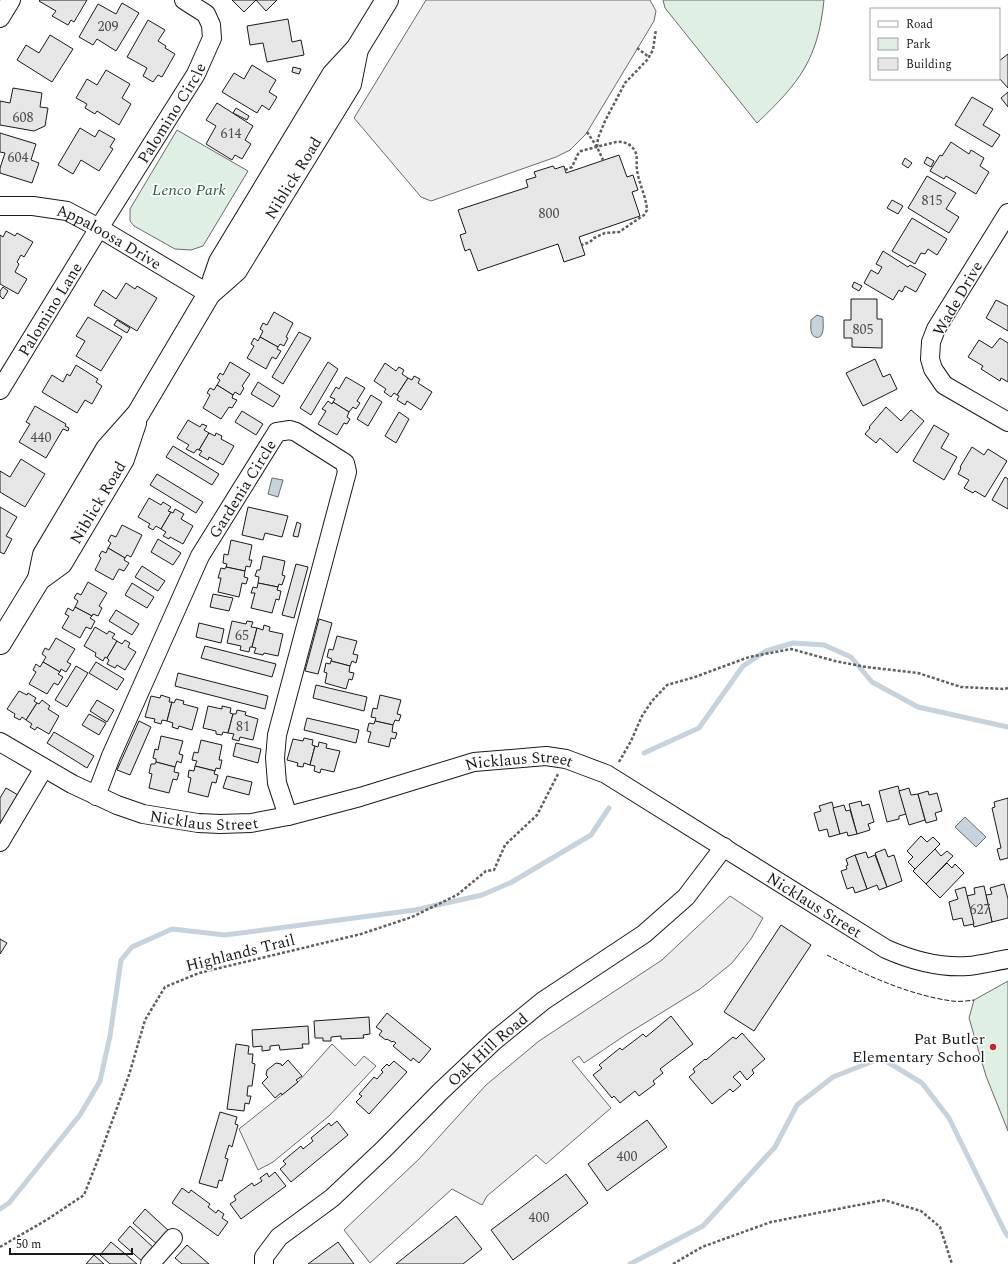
<svg xmlns="http://www.w3.org/2000/svg" width="1008" height="1264" viewBox="0 0 1008 1264" font-family="Spectral,serif">
<rect width="100%" height="100%" fill="#fff"/>
<!-- green -->
<g fill="#e0efe3" stroke="#6a6a6a">
<path d="M663 0H824C818 60 799 83 757 123L665 8Z"/>
<path d="M177 130 248 171 203 246 191 250 175 249 134 226 130 221V209Z"/>
<path d="M1008 981V1131L986 1076 969 1018 974 1000Z"/>
</g>
<!-- parking -->
<g fill="#ededed" stroke="#6a6a6a">
<path d="M426 0H650L656 11 654 21 586 134 570 150 556 157 431 201 421 197 354 118Z"/>
<path d="M730 896 763 918 751 939 732 963 700 989 627 1034 584 1063 579 1056 572 1061 611 1108 546 1164 536 1155 487 1196 482 1205 452 1189 370 1263 344 1230 419 1159 486 1085 539 1041 662 960Z"/>
<path d="M332 1044 355 1066 364 1056 376 1066 329 1116 273 1162 258 1170 239 1129 298 1082Z"/>
</g>
<!-- water -->
<g fill="#c6d2dc" stroke="#6a6a6a">
<path d="M817 315 823 317C823 322 824 330 822 334 820 339 814 338 812 334 810 330 811 324 811 320Z"/>
<path d="M272 478 283 480 278 497 268 494Z"/>
<path d="M965 817 986 837 976 847 955 827Z"/>
</g>
<g fill="none" stroke-linecap="round" stroke-linejoin="round">
<!-- stream -->
<g stroke="#c6d2dc" stroke-width="5">
<path d="M644 753 699 728 743 666 766 651 793 643 824 645 851 657 872 682 918 707 1008 727"/>
<path d="M0 1209 9 1203 80 1115 100 1081 110 1036 121 960 132 947 172 929 225 935 415 910 482 895 512 882 591 835 609 808"/>
<path d="M630 1264 703 1226 775 1147 797 1105 833 1077 881 1058 922 1083 949 1118 1005 1232 1008 1236"/>
</g>
</g>
<!-- building -->
<g fill="#e6e6e6" stroke="#1a1a1a">
<path d="M40 0H87L74 22 71 20 68 25 52 16 56 11 39 1Z"/>
<path d="M232 0H277L266 11 256 0 244 12Z"/>
<path d="M122 3 139 13 116 51 97 39 93 45 79 37 98 4 116 14Z"/>
<path d="M288 19 292 42 301 40 304 55 267 62 263 43 250 45 247 26Z"/>
<path d="M148 20 165 30 158 41 166 46 165 48 175 54 162 77 158 75 153 82 143 76 147 68 127 57Z"/>
<path d="M50 35 73 49 52 82 17 60 26 45 39 53Z"/>
<path d="M1008 54V88L999 78V61Z"/>
<path d="M252 65 276 80 269 92 277 97 269 110 262 105 257 113 222 92 234 73 244 79Z"/>
<path d="M293 67 301 69 299 74 292 72Z"/>
<path d="M106 70 130 84 122 98 131 104 119 125 97 111 95 114 85 108 87 104 76 98 87 79 97 85Z"/>
<path d="M13 88 42 93 40 107 48 108 45 126 34 131 0 125V101L10 103Z"/>
<path d="M1008 92V107L1001 98Z"/>
<path d="M972 97 993 109 983 125 1000 135 992 147 955 125Z"/>
<path d="M217 103 253 126 245 140 251 144 242 159 235 155 232 160 206 144 216 126 206 120Z"/>
<path d="M236 108 249 116 247 120 233 113Z"/>
<path d="M80 128 95 137 99 130 115 139 110 147 113 149 99 171 81 160 73 174 58 165Z"/>
<path d="M0 133 36 144 31 160 39 163 32 183 0 173V168L5 153 0 152Z"/>
<path d="M951 142 969 154 971 150 984 158 980 166 989 172 976 194 946 176 944 179 930 171 940 155 942 156Z"/>
<path d="M619 155 627 177 633 175 638 190 632 192 640 216 579 237 585 255 564 262 558 244 478 271 470 249 465 251 460 235 466 233 458 210 528 187 526 180 536 177 534 172 553 166 555 169 564 166 566 173Z"/>
<path d="M927 157 934 161 931 167 924 163Z"/>
<path d="M905 158 912 163 908 168 902 164Z"/>
<path d="M927 176 956 193 946 209 959 217 949 233 908 208Z"/>
<path d="M892 200 903 206 898 214 887 208Z"/>
<path d="M912 218 947 239 937 255 928 249 925 254 921 253 915 264 892 251Z"/>
<path d="M6 231 15 236 17 233 33 242 24 257 21 255 17 262 19 264 15 272 27 279 18 294 0 284V235L3 237Z"/>
<path d="M883 251 908 267 910 265 926 274 916 292 905 286 902 292 899 290 893 300 864 283 871 270 878 274 882 267 876 264Z"/>
<path d="M854 282 862 286 859 291 852 287Z"/>
<path d="M126 283 135 289 137 286 157 298 137 331 94 305 103 290 116 299Z"/>
<path d="M3 287 8 291 3 299 0 296V291Z"/>
<path d="M851 299H877V319H882V348L852 347V338H844V320H851Z"/>
<path d="M996 300 1008 306V331L986 318Z"/>
<path d="M274 312 293 323 286 337 288 338 284 346 280 344 278 347 260 337 263 331 260 329 263 323 267 325Z"/>
<path d="M88 317 122 337 101 371 76 356 85 341 76 336Z"/>
<path d="M117 320 130 328 127 333 114 325Z"/>
<path d="M299 332 311 338 283 384 272 377Z"/>
<path d="M260 337 278 347 277 349 281 351 276 359 272 357 266 369 247 358 254 346 251 344 254 338 258 341Z"/>
<path d="M1000 338 1008 343V382L1001 378 1000 381 981 369 983 366 968 357 979 340 992 348Z"/>
<path d="M875 359 883 377 890 374 897 389 863 406 846 373Z"/>
<path d="M230 362 250 374 242 386 244 388 240 395 235 392 233 395 217 385 220 380 217 378 220 373 223 375Z"/>
<path d="M328 362 338 369 311 415 300 408Z"/>
<path d="M385 363 396 371 399 367 404 370 402 374 408 378 397 395 394 393 391 397 384 392 386 389 374 381Z"/>
<path d="M76 365 98 379 96 382 102 386 92 404 85 400 77 413 42 392 52 375 63 382 67 374 70 376Z"/>
<path d="M414 376 420 379 418 383 432 392 421 410 407 401 405 405 397 400 399 396 397 395 408 378 412 380Z"/>
<path d="M346 377 365 388 357 401 360 403 356 409 353 407 349 412 333 402 335 399 330 397 336 387 339 389Z"/>
<path d="M258 382 280 396 273 407 251 394Z"/>
<path d="M217 385 233 395 232 398 237 400 232 408 229 407 221 419 203 408 210 395 207 393 210 388 214 390Z"/>
<path d="M371 395 382 402 368 426 357 419Z"/>
<path d="M328 401 332 404 333 402 349 412 347 417 350 419 347 424 344 423 337 435 318 424 326 411 322 409Z"/>
<path d="M35 406 66 424 65 426 69 428 68 431 63 429 46 458 19 442 30 424 26 422Z"/>
<path d="M886 407 901 421 911 410 924 421 897 453 880 438 876 443 865 434 870 428 869 427Z"/>
<path d="M242 411 263 424 256 435 235 422Z"/>
<path d="M399 412 409 419 396 443 385 436Z"/>
<path d="M188 420 200 427 202 424 207 426 204 430 209 433 199 450 197 449 194 453 186 449 189 445 177 438Z"/>
<path d="M934 425 949 434 941 448 957 457 944 480 913 461Z"/>
<path d="M209 433 215 436 216 433 222 436 221 439 234 446 223 465 209 457 208 460 199 455 202 451 199 450Z"/>
<path d="M173 446 219 474 212 485 166 457Z"/>
<path d="M972 447 984 455 988 449 1007 461 985 497 975 491 973 493 964 488 969 480 958 474 961 468 960 467Z"/>
<path d="M21 459 45 474 25 507 0 492V471L10 477Z"/>
<path d="M157 474 203 502 196 513 150 485Z"/>
<path d="M1005 477 1008 479V509L992 500Z"/>
<path d="M149 498 161 505 163 502 171 507 168 511 171 512 161 529 156 526 153 530 148 527 150 524 138 517Z"/>
<path d="M0 507 17 517 6 536 12 539 4 554 0 552Z"/>
<path d="M248 507 288 516 282 537 265 533 263 540 242 535Z"/>
<path d="M175 509 184 514 181 519 193 526 183 544 170 537 169 539 163 536 166 532 161 529 171 512 173 513Z"/>
<path d="M297 522 301 524 298 537 293 536Z"/>
<path d="M122 525 142 535 131 557 127 555 125 558 108 548 111 543 108 541 111 535 116 537Z"/>
<path d="M158 539 181 553 173 565 151 552Z"/>
<path d="M231 540 252 545 249 560H252L250 567 246 566 245 571 226 567 227 564 223 563 224 554 228 555Z"/>
<path d="M108 548 125 558 124 560 129 563 124 571 119 569 113 580 95 570 101 558 99 556 102 551 106 553Z"/>
<path d="M263 556 285 561 282 575 285 576 282 585 279 584 278 587 258 583 259 577 255 576 257 570H260Z"/>
<path d="M296 564 308 567 294 618 282 615Z"/>
<path d="M142 566 165 581 158 591 135 577Z"/>
<path d="M226 567 245 571 244 577 248 578 246 584 242 583 239 597 218 592 221 578H218L221 568 225 569Z"/>
<path d="M88 582 107 593 99 606 102 608 98 616 93 614 92 616 75 607 78 601 74 598 77 593 81 595Z"/>
<path d="M132 583 154 597 147 608 125 595Z"/>
<path d="M258 583 278 587 277 590 281 591 279 600 276 599 272 613 251 608 255 593H251L253 587 257 588Z"/>
<path d="M213 594 233 598 229 611 210 607Z"/>
<path d="M75 607 92 616 90 618 95 621 91 629 86 627 80 638 62 628 69 616 65 614 68 608 73 611Z"/>
<path d="M116 610 139 624 132 635 109 621Z"/>
<path d="M319 619 332 623 318 674 305 671Z"/>
<path d="M232 621 246 624 247 621 253 622 251 627 257 628 252 647H250L249 652 240 650 241 646 227 643Z"/>
<path d="M199 623 224 629 221 643 196 637Z"/>
<path d="M264 625 270 627 269 631 283 634 278 656 264 653 263 655 254 653 256 648 252 647 257 628 263 630Z"/>
<path d="M95 627 107 634 109 631 115 634 112 638 117 641 107 658 105 657 103 661 95 656 96 653 84 646Z"/>
<path d="M337 636 357 641 353 654 358 655 356 663 352 661 350 666 331 661 332 659 327 657 329 649 333 650Z"/>
<path d="M56 638 75 649 67 662 71 664 66 672 61 669 60 672 43 662 46 657 42 654 45 648 49 650Z"/>
<path d="M125 640 130 643 128 647 136 652 125 670 117 665 115 668 107 664 109 660 107 658 117 641 122 644Z"/>
<path d="M205 646 276 664 272 677 201 658Z"/>
<path d="M331 661 350 666 349 672 354 673 352 680 349 679 346 689 325 683 327 673 324 672 326 663 330 664Z"/>
<path d="M43 662 60 672 58 674 63 677 58 685 54 683 47 694 29 684 36 672 33 670 36 664 40 667Z"/>
<path d="M96 662 124 679 117 690 89 673Z"/>
<path d="M76 666 88 673 67 707 55 700Z"/>
<path d="M178 673 268 696 265 709 175 686Z"/>
<path d="M316 685 367 697 364 711 313 698Z"/>
<path d="M19 691 27 695 28 693 36 698 34 701 37 703 26 720 22 717 20 720 14 717 15 714 7 709Z"/>
<path d="M161 695 170 698 169 702H172L167 721 162 720 161 724 154 722 155 719 145 717 151 696 160 698Z"/>
<path d="M380 695 401 700 397 714 401 715 399 721 395 720 393 725 375 721 376 718 371 717 373 708 377 709Z"/>
<path d="M176 699 184 701 183 704 198 708 192 730 179 726 178 729 172 727 173 723 167 721 172 702 174 703Z"/>
<path d="M42 700 50 706 48 709 59 716 49 734 37 727 35 730 30 727 32 724 26 720 37 703 39 704Z"/>
<path d="M97 700 114 710 107 722 90 711Z"/>
<path d="M208 706 222 709V706L231 708 230 713 233 714 228 733 223 732 222 735 216 734V731L203 728Z"/>
<path d="M237 710 246 712 245 715 258 719 253 740 240 737 239 741 232 739 234 734 228 733 233 714H236Z"/>
<path d="M89 714 106 723 99 735 82 725Z"/>
<path d="M307 718 359 730 356 743 304 730Z"/>
<path d="M139 721 151 727 130 775 117 770Z"/>
<path d="M375 721 393 725 392 732 397 733 395 739 391 738 389 747 368 742 371 732 367 731 369 723 374 724Z"/>
<path d="M54 732 94 756 87 768 47 743Z"/>
<path d="M161 736 183 741 179 754 183 755 181 763 177 761 175 767 156 762V759L153 758 155 749 158 750Z"/>
<path d="M304 738 313 740 312 745 315 746 310 765 304 763 303 767 297 766 298 763 287 760 293 739 303 741Z"/>
<path d="M201 740 222 745 219 760H222L220 769 216 768 215 771 195 766 197 761 192 760 194 752 198 753Z"/>
<path d="M319 742 327 744 326 748 340 751 334 772 321 769 320 773 314 771 315 766 310 765 315 746 318 747Z"/>
<path d="M236 743 261 749 258 763 233 756Z"/>
<path d="M156 762 175 767 174 772 179 773 177 780 173 779 169 793 149 788 152 774 149 773 151 764H155Z"/>
<path d="M195 766 215 771 214 774 218 775 216 783 212 782 208 797 188 792 191 778 188 777 189 770 194 771Z"/>
<path d="M227 776 252 782 249 795 223 788Z"/>
<path d="M898 786 906 814 899 816V819L887 822 879 791Z"/>
<path d="M6 788 18 795 0 824V798Z"/>
<path d="M909 788 911 795 918 794 925 820 909 825 899 791Z"/>
<path d="M928 791 929 795 937 793 942 811 935 813 937 820 926 823 918 794Z"/>
<path d="M1008 798V858L1000 860 997 849 1001 848 992 808 995 807 994 802Z"/>
<path d="M861 801 862 806 869 804 874 822 868 824 870 830 857 834 849 804Z"/>
<path d="M832 802 840 834 829 837 827 829 819 831 814 813 821 811 819 806Z"/>
<path d="M844 805 846 811 850 810 857 834 848 836 847 832 840 834 833 808Z"/>
<path d="M921 836 927 842 933 837 940 844 915 869 908 862 913 857 907 851Z"/>
<path d="M885 849 888 857 894 855 902 881 887 887 875 853Z"/>
<path d="M935 849 941 856 947 851 953 856 926 884 913 871Z"/>
<path d="M866 852 868 858 875 855 887 887 879 890 877 885 867 889 855 855Z"/>
<path d="M855 855 867 889 855 893 853 887 847 889 841 871 847 869 846 866 848 865 846 859Z"/>
<path d="M947 863 952 868 955 864 964 873 940 898 926 884Z"/>
<path d="M1004 884 1008 899V918L992 922 986 895 992 894 990 888Z"/>
<path d="M984 886 992 922 974 927 967 896 975 894 974 888Z"/>
<path d="M965 887 974 924 964 926 962 918 953 920 949 902 958 899 955 890Z"/>
<path d="M781 925 811 945 754 1031 724 1012Z"/>
<path d="M0 939 7 943 0 954Z"/>
<path d="M387 1013 431 1049 419 1063 413 1058 411 1061 393 1046 396 1043 393 1041 392 1042 387 1039 386 1040 379 1035 382 1031 376 1027Z"/>
<path d="M671 1016 693 1044 660 1069 663 1073 653 1081 655 1084 639 1096 635 1091 620 1103 614 1096 612 1098 593 1075 602 1068 599 1065 620 1048 622 1050 643 1034 646 1037Z"/>
<path d="M369 1017 370 1034 363 1035 364 1038 341 1039V1036L331 1037V1041H323V1038H315L314 1021Z"/>
<path d="M308 1026 309 1044H302L303 1048 280 1050 279 1045 270 1046V1050L262 1051V1046L253 1047 252 1030Z"/>
<path d="M742 1033 765 1059 752 1070 754 1073 747 1080 740 1071 733 1077 741 1085 733 1092 730 1089 712 1104 689 1077 695 1072 693 1069 705 1059 706 1060 733 1037 736 1039Z"/>
<path d="M236 1044 249 1046 248 1054H253L252 1063 255 1064 252 1086H248L247 1096H251L249 1104 245 1103 244 1111 227 1109Z"/>
<path d="M288 1060 302 1076 296 1080 298 1082 282 1095 281 1093 275 1098 262 1083 268 1077 266 1075 267 1070 276 1063 281 1064 282 1066Z"/>
<path d="M394 1061 407 1072 369 1114 356 1102 362 1096 359 1094 374 1077 377 1079 383 1072 381 1070 387 1064 389 1066Z"/>
<path d="M220 1112 237 1117 235 1124 238 1125 232 1147 229 1145 225 1158 228 1159 222 1181 219 1180 217 1188 199 1183Z"/>
<path d="M647 1120 667 1147 607 1191 588 1164Z"/>
<path d="M337 1121 348 1135 291 1182 280 1169 286 1164 283 1161 301 1146 303 1149 313 1141 311 1138 329 1123 331 1126Z"/>
<path d="M275 1172 286 1186 241 1219 230 1204 236 1200 234 1196 252 1183 254 1186 262 1181 260 1178 267 1173 269 1177Z"/>
<path d="M566 1174 588 1203 513 1260 491 1230Z"/>
<path d="M182 1188 189 1193 191 1190 210 1204 208 1207 216 1213 218 1210 224 1214 222 1218 228 1222 218 1236 172 1203Z"/>
<path d="M145 1209 170 1232 158 1245 133 1223Z"/>
<path d="M456 1216 482 1249 463 1264H396Z"/>
<path d="M130 1226 155 1249 143 1262 118 1240Z"/>
<path d="M111 1242 137 1264H110L100 1255Z"/>
<path d="M338 1242 354 1264H308Z"/>
<path d="M187 1245 209 1264H182L175 1258Z"/>
<path d="M94 1255 104 1264H86Z"/>
</g>
<g fill="none" stroke-linecap="round" stroke-linejoin="round">
<defs>
<g id="minor">
<path d="M0 18 11 0"/>
<path id="s1" d="M0 206H33L67 211 99 228 209 294"/>
<path d="M1008 213 936 329 931 342 930 359 933 369 944 385 1008 422"/>
<path id="s2" d="M0 390 99 228 196 74 212 38 211 25 206 14 184 0"/>
<path id="s3" d="M0 742 72 784 117 805 143 814 198 823 220 824 251 823 288 816 360 797 474 762 546 756 566 759 606 774 886 949C911 960 940 968 968 966 981 965 995 961 1008 959"/>
<path id="s4" d="M96 796 111 756 200 556 277 432 290 430 296 432 345 463 347 472 277 735 275 758 277 783 288 816"/>
<path d="M0 842 44 768"/>
<path d="M150 1264 173 1238"/>
<path id="s5" d="M264 1264V1257L279 1237 332 1198 384 1149 440 1092 494 1041 543 1001 644 934 686 897 724 847"/>
</g>
<g id="major">
<path id="s6" d="M210 293 236 270 350 84 357 49"/>
<path id="s7" d="M39 579 61 563 123 459 135 423"/>
<path d="M0 643 39 579 44 555 107 449 138 414 209 294 220 262 333 75 357 49 387 0"/>
</g>
</defs>
<!-- minor casing -->
<use href="#minor" stroke="#1a1a1a" stroke-width="20"/>
<!-- major casing -->
<use href="#major" stroke="#1a1a1a" stroke-width="24"/>
<!-- path -->
<g stroke="#5f5f5f" stroke-width="2.5" stroke-dasharray="3 2" stroke-linecap="butt">
<path d="M637 48 649 57"/>
<path d="M587 132 597 147 603 160"/>
<path d="M597 147 598 138 605 121 625 83 647 60 653 50 656 29"/>
<path d="M565 170 572 167 578 154 581 151 616 142C624 141 631 144 635 151 638 156 636 164 637 170 639 184 646 196 647 210L644 215 619 232 605 233 594 238 590 242 582 245"/>
<path d="M619 762 631 741 642 716 652 701 667 685 695 677 749 657 791 649 835 661 866 667 918 673 961 687 1004 689 1008 688"/>
<path d="M0 1247 48 1219 84 1195 99 1157 129 1075 145 1020 165 987 199 973 361 934 412 917 457 895 486 871 494 870 505 845 537 815 558 774"/>
<path d="M673 1264 702 1247 771 1222 884 1200 921 1211 940 1227 952 1264"/>
</g>
<!-- minor -->
<use href="#minor" stroke="#fff" stroke-width="18"/>
<!-- major -->
<use href="#major" stroke="#fff" stroke-width="22"/>
<!-- fence -->
<path stroke="#1a1a1a" stroke-width="1" stroke-dasharray="5 2" stroke-linecap="butt" d="M827 955C865 975 909 995 952 1001 959 1002 967 1001 974 1000"/>
</g>
<!-- markers -->
<circle fill="#c62828" stroke="#fff" stroke-width="1.5" cx="993" cy="1047" r="4"/>
<g text-anchor="middle" stroke-width="3" stroke-linejoin="round" paint-order="stroke">
<!-- number labels -->
<g font-size="14" fill="#4d4d4d">
<text x="108" y="31">209</text>
<text x="23" y="122">608</text>
<text x="231" y="138">614</text>
<text x="18" y="162">604</text>
<text x="932" y="205">815</text>
<text x="549" y="218">800</text>
<text x="863" y="334">805</text>
<text x="41" y="442">440</text>
<text x="242" y="640">65</text>
<text x="243" y="731">81</text>
<text x="980" y="914">627</text>
<text x="627" y="1161">400</text>
<text x="539" y="1222">400</text>
</g>
<!-- street labels -->
<g font-size="16" fill="#1a1a1a" stroke="#fff">
<text dy="6" stroke="none"><textPath href="#s2" startOffset="326">Palomino Circle</textPath></text>
<text dy="6" stroke="none"><textPath href="#s6" startOffset="143">Niblick Road</textPath></text>
<text dy="6" stroke="none"><textPath href="#s1" startOffset="116">Appaloosa Drive</textPath></text>
<text transform="translate(957 298) rotate(-60)" y="6">Wade Drive</text>
<text dy="6" stroke="none"><textPath href="#s2" startOffset="95">Palomino Lane</textPath></text>
<text dy="6" stroke="none"><textPath href="#s4" startOffset="341">Gardenia Circle</textPath></text>
<text dy="6" stroke="none"><textPath href="#s7" startOffset="98">Niblick Road</textPath></text>
<text dy="6" stroke="none"><textPath href="#s3" startOffset="546">Nicklaus Street</textPath></text>
<text dy="6" stroke="none"><textPath href="#s3" startOffset="222">Nicklaus Street</textPath></text>
<text dy="6" stroke="none"><textPath href="#s3" startOffset="882">Nicklaus Street</textPath></text>
<text transform="translate(240 952) rotate(-14)" y="6">Highlands Trail</text>
<text dy="6" stroke="none"><textPath href="#s5" startOffset="313">Oak Hill Road</textPath></text>
</g>
<!-- park labels -->
<g font-size="16" font-style="italic" fill="#2b5a34" stroke="#fff">
<text x="189" y="195">Lenco Park</text>
</g>
<!-- poi labels -->
<g font-size="16" fill="#1a1a1a" stroke="#fff" text-anchor="end">
<text x="985" y="1044">Pat Butler<tspan x="985" dy="18">Elementary School</tspan></text>
</g>
</g>
<!-- legend -->
<rect x="870" y="8" width="130" height="72" fill="#ffffff" stroke="#a3a3a3"/>
<rect x="878" y="21" width="20" height="6" fill="#ffffff" stroke="#a3a3a3"/>
<text x="906" y="28" font-size="12" fill="#1a1a1a">Road</text>
<rect x="878" y="38" width="20" height="12" fill="#e0efe3" stroke="#a3a3a3"/>
<text x="906" y="48" font-size="12" fill="#1a1a1a">Park</text>
<rect x="878" y="58" width="20" height="12" fill="#e6e6e6" stroke="#a3a3a3"/>
<text x="906" y="68" font-size="12" fill="#1a1a1a">Building</text>
<!-- scale -->
<path d="M10 1248v6h122v-6" fill="none" stroke="#1a1a1a" stroke-width="2"/>
<text x="16" y="1248" font-size="12" fill="#1a1a1a" stroke="#ffffff" stroke-width="3" paint-order="stroke">50 m</text>
</svg>
